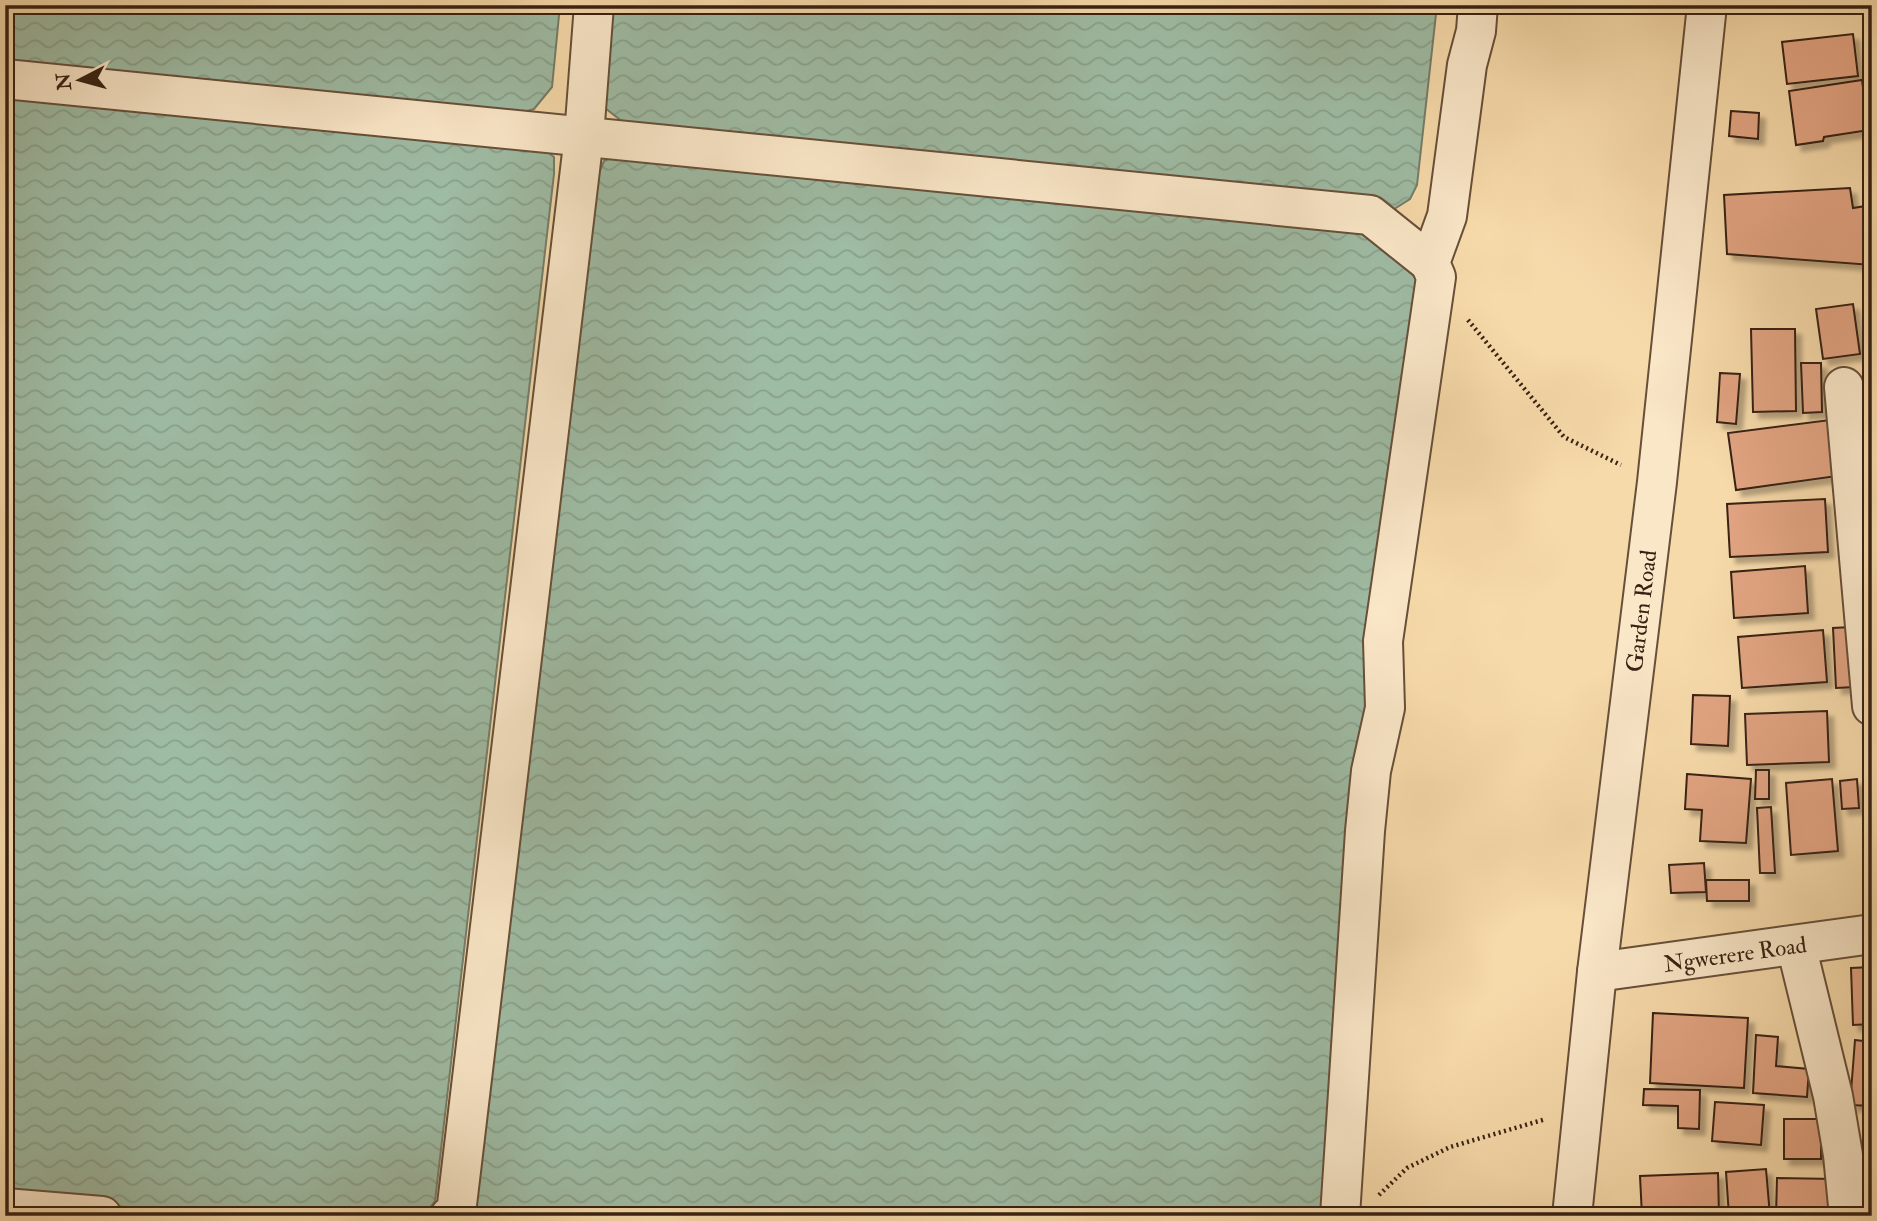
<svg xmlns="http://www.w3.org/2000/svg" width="1877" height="1221" viewBox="0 0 1877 1221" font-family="'IM FELL Double Pica',serif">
<defs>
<pattern id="water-waves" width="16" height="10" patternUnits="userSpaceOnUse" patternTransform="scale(1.75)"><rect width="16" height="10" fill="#9ebba3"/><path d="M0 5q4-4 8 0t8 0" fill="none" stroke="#89a08b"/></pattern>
<filter id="shadow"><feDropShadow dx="6" dy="6" stdDeviation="2" flood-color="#0004"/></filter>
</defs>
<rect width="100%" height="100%" fill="#f7daaa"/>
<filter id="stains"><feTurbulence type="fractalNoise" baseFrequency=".00286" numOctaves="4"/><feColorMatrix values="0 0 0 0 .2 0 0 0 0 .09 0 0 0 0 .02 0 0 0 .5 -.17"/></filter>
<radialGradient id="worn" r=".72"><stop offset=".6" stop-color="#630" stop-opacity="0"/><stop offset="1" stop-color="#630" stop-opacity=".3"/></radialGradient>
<!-- water -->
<g fill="url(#water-waves)" stroke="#757d69" stroke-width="2">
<path d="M5 5H560L552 87 534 109 502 118 5 70Z"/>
<path d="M606 5H1437L1417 185 1410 199 1391 211 623 122 605 108Z"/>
<path d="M5 89 537 144 554 157V174L435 1201 423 1216H216L5 1195Z"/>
<path d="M632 148 1372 225 1420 281 1320 1216H462L590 195 604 161Z"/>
</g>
<!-- building -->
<g fill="#e2a482" stroke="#372113" stroke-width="2" filter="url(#shadow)">
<path d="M1853 34 1858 76 1787 84 1782 42Z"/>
<path d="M1862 80 1869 130 1824 137 1823 141 1796 145 1789 91Z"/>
<path d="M1731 111 1759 113 1758 139 1729 136Z"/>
<path d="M1850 188 1853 208 1872 205V265L1727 254 1724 195Z"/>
<path d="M1853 304 1860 354 1823 359 1816 309Z"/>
<path d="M1751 329H1795L1796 411 1753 412Z"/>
<path d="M1801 363H1821L1822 412 1803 413Z"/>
<path d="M1720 373 1740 374 1736 424 1717 422Z"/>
<path d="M1830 420 1837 476 1736 490 1728 433Z"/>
<path d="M1825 499 1828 552 1730 557 1727 504Z"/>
<path d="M1805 566 1808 613 1734 618 1731 572Z"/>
<path d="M1851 627 1854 687 1836 688 1833 628Z"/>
<path d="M1823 630 1827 682 1742 688 1738 637Z"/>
<path d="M1693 695 1730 696 1728 746 1691 744Z"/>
<path d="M1827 711 1829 762 1747 765 1745 714Z"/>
<path d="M1756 770H1769V799H1755Z"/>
<path d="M1687 774 1751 779 1746 843 1700 841 1702 810 1685 809Z"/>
<path d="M1832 779 1838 851 1791 855 1786 783Z"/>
<path d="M1857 779 1859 808 1842 809 1840 781Z"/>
<path d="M1771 807 1775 873H1760L1757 808Z"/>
<path d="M1704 863 1706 892 1671 893 1669 865Z"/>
<path d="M1706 880H1749V901H1707Z"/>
<path d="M1872 967V1024L1853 1025 1851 968Z"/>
<path d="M1653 1013 1748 1018 1744 1088 1650 1083Z"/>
<path d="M1756 1035 1778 1037 1776 1066 1809 1069 1807 1097 1753 1093Z"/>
<path d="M1855 1040 1872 1042V1106L1850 1105Z"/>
<path d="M1644 1089 1700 1090 1699 1129 1678 1128V1106L1643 1105Z"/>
<path d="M1715 1102 1764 1105 1761 1145 1712 1141Z"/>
<rect x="1784" y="1119" width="37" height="40"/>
<path d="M1766 1169 1770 1216H1729L1726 1172Z"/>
<path d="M1718 1173 1719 1216H1642L1640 1176Z"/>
<path d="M1777 1178 1835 1179 1834 1216H1776Z"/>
</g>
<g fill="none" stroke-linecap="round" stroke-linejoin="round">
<defs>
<g id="minor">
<path d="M5 79 1370 215 1430 263"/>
<path d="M1844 387 1872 706"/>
<path d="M1796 945 1833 1096 1843 1155 1849 1216"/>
<path d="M1597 972 1872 934"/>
<path d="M5 1208 102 1216"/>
<path d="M450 1216 456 1213 584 136 594 5"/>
<path d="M1340 1216 1365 831 1371 771 1385 708 1383 641 1436 277 1430 263 1447 216 1467 65 1476 31 1478 5"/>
<path d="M1572 1216 1597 972 1657 482 1707 5"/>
</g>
</defs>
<!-- minor casing -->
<use href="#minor" stroke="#674f39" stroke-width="42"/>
<!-- path -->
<g stroke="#372113" stroke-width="4.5" stroke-dasharray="2 3.5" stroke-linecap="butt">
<path d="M1468 320 1564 437 1621 465"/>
<path d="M1379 1195 1407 1168 1450 1147 1546 1119"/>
</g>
<!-- minor -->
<use href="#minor" stroke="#fae7c8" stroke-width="38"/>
</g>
<g text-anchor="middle" stroke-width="5" stroke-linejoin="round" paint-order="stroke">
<!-- street labels -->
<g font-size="23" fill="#372113" stroke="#fae7c8">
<text transform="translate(1641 611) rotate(-83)" y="8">Garden Road</text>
<text transform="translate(1735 954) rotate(-8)" y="8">Ngwerere Road</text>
</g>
</g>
<!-- margin -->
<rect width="1877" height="1221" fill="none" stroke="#f7daaa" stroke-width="28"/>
<rect x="7" y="7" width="1863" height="1207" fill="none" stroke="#372113" stroke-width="3.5"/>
<rect x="14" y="14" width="1849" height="1193" fill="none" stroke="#372113" stroke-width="2"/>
<!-- north arrow -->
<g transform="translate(80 80) rotate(264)" stroke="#fae7c8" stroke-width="5" paint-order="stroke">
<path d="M0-5L12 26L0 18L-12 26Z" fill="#372113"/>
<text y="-10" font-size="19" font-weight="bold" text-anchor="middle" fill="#372113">N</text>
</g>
<rect width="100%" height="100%" filter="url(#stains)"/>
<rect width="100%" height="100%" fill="url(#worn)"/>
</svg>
